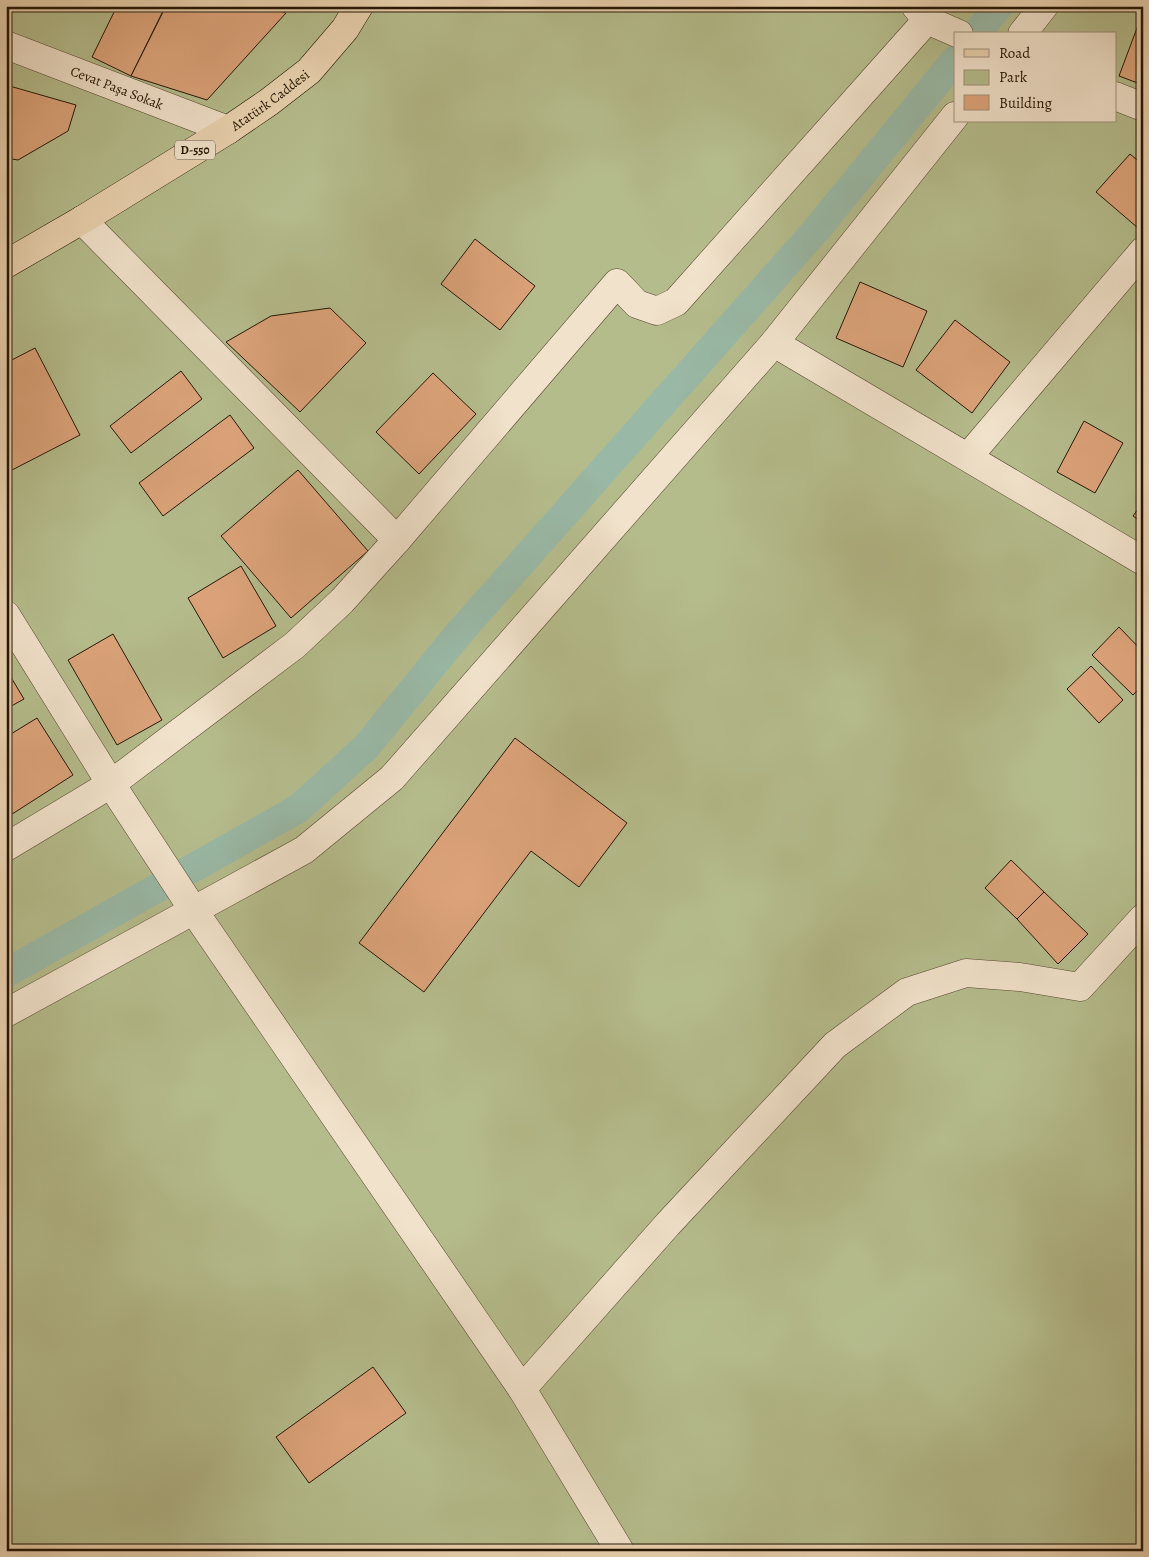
<svg xmlns="http://www.w3.org/2000/svg" width="1149" height="1557" viewBox="0 0 1149 1557" font-family="Alegreya,serif">
<rect width="100%" height="100%" fill="#e9d2af"/>
<filter id="stains"><feTurbulence type="fractalNoise" baseFrequency=".004" numOctaves="4"/><feColorMatrix values="0 0 0 0 .2 0 0 0 0 .09 0 0 0 0 .02 0 0 0 .5 -.17"/></filter>
<radialGradient id="worn" r=".72"><stop offset=".6" stop-color="#630" stop-opacity="0"/><stop offset="1" stop-color="#630" stop-opacity=".3"/></radialGradient>
<!-- green -->
<path fill="#b5bc8c" stroke="#6c6948" fill-rule="evenodd" d="M6 6H1143V1551H6ZM955 34H1115V121H955Z"/>
<g fill="none" stroke-linecap="round" stroke-linejoin="round">
<!-- canal -->
<g stroke="#99b8a5" stroke-width="29">
<path d="M976 34 999 6"/>
<path d="M6 973 298 809 366 747 460 632 817 229 955 60"/>
</g>
</g>
<!-- building -->
<g fill="#dca37a" stroke="#241604">
<path d="M117 6H159L164 9 131 76 92 57Z"/>
<path d="M166 6H261L286 13 207 100 131 76Z"/>
<path d="M1143 12V85L1119 76Z"/>
<path d="M6 85 76 105 68 131 18 160 6 158Z"/>
<path d="M1130 154 1143 165V222L1138 228 1096 192Z"/>
<path d="M475 239 535 286 500 330 441 284Z"/>
<path d="M860 282 927 311 903 367 836 338Z"/>
<path d="M330 308 366 343 300 412 226 342 271 316Z"/>
<path d="M955 320 1010 362 972 413 916 370Z"/>
<path d="M35 348 80 435 12 470 6 459V363Z"/>
<path d="M181 371 202 399 131 453 110 426Z"/>
<path d="M433 373 476 414 419 474 376 432Z"/>
<path d="M230 415 254 448 163 516 139 483Z"/>
<path d="M1084 421 1123 443 1095 493 1057 472Z"/>
<path d="M298 470 368 551 291 618 221 536Z"/>
<path d="M1143 502V523L1133 516Z"/>
<path d="M241 566 276 626 223 658 188 598Z"/>
<path d="M1119 627 1143 652V685L1133 695 1092 655Z"/>
<path d="M113 634 162 720 117 745 68 660Z"/>
<path d="M1091 666 1123 700 1099 723 1067 689Z"/>
<path d="M6 669 24 699 6 709Z"/>
<path d="M37 718 73 775 6 818V737Z"/>
<path d="M515 738 627 823 579 887 531 851 424 992 359 943Z"/>
<path d="M1011 860 1044 892 1017 919 985 888Z"/>
<path d="M1044 892 1088 934 1058 964 1017 919Z"/>
<path d="M373 1367 406 1413 309 1483 276 1437Z"/>
</g>
<g fill="none" stroke-linecap="round" stroke-linejoin="round">
<defs>
<g id="street">
<path d="M916 7 927 20 959 34"/>
<path d="M1022 34 1044 6"/>
<path id="s1" d="M6 45 228 130"/>
<path d="M1115 96 1143 107"/>
<path d="M82 220 397 540"/>
<path d="M774 343 1143 561"/>
<path d="M968 457 1143 251"/>
<path d="M6 615 111 784 194 911 522 1389 620 1551"/>
<path d="M6 847 111 784 295 645 342 601 397 540 617 283 637 304 657 311 676 302 927 20"/>
<path d="M6 1013 304 850 392 778 774 343 955 116"/>
<path d="M522 1389 668 1224 835 1045 907 992 966 973 1020 977 1080 987 1143 918"/>
</g>
<g id="primary">
<path id="s2" d="M6 264 82 220 228 130 269 102 309 71 345 29 359 6"/>
</g>
</defs>
<!-- street casing -->
<use href="#street" stroke="#55452f" stroke-width="29"/>
<!-- primary casing -->
<use href="#primary" stroke="#241604" stroke-width="29"/>
<!-- street -->
<use href="#street" stroke="#f1e2cb" stroke-width="28"/>
<!-- primary -->
<use href="#primary" stroke="#e9d2af" stroke-width="28"/>
</g>
<g text-anchor="middle" stroke-width="5" stroke-linejoin="round" paint-order="stroke">
<!-- shield labels -->
<rect fill="#f1e2cb" stroke="#625340" stroke-width="1" x="175" y="140.5" width="40" height="19" rx="4"/>
<g font-size="12" font-weight="bold" fill="#241604">
<text x="195" y="154">D-550</text>
</g>
<!-- street labels -->
<g font-size="14" fill="#241604" stroke="#f1e2cb">
<text dy="5" stroke="none"><textPath href="#s1" startOffset="119">Cevat Paşa Sokak</textPath></text>
<text dy="5" stroke="none"><textPath href="#s2" startOffset="311">Atatürk Caddesi</textPath></text>
</g>
</g>
<!-- margin -->
<rect width="1149" height="1557" fill="none" stroke="#e9d2af" stroke-width="25"/>
<rect x="8" y="8" width="1134" height="1542" fill="none" stroke="#241604" stroke-width="2.5"/>
<rect x="12" y="12" width="1124" height="1532" fill="none" stroke="#241604"/>
<!-- legend -->
<rect x="954" y="32" width="162" height="90" fill="#f1e2cb" stroke="#9f907b"/>
<rect x="964" y="49" width="25" height="8" fill="#e9d2af" stroke="#9f907b"/>
<text x="999" y="58" font-size="15" fill="#241604">Road</text>
<rect x="964" y="70" width="25" height="15" fill="#b5bc8c" stroke="#9f907b"/>
<text x="999" y="82" font-size="15" fill="#241604">Park</text>
<rect x="964" y="95" width="25" height="15" fill="#dca37a" stroke="#9f907b"/>
<text x="999" y="108" font-size="15" fill="#241604">Building</text>
<rect width="100%" height="100%" filter="url(#stains)"/>
<rect width="100%" height="100%" fill="url(#worn)"/>
</svg>
